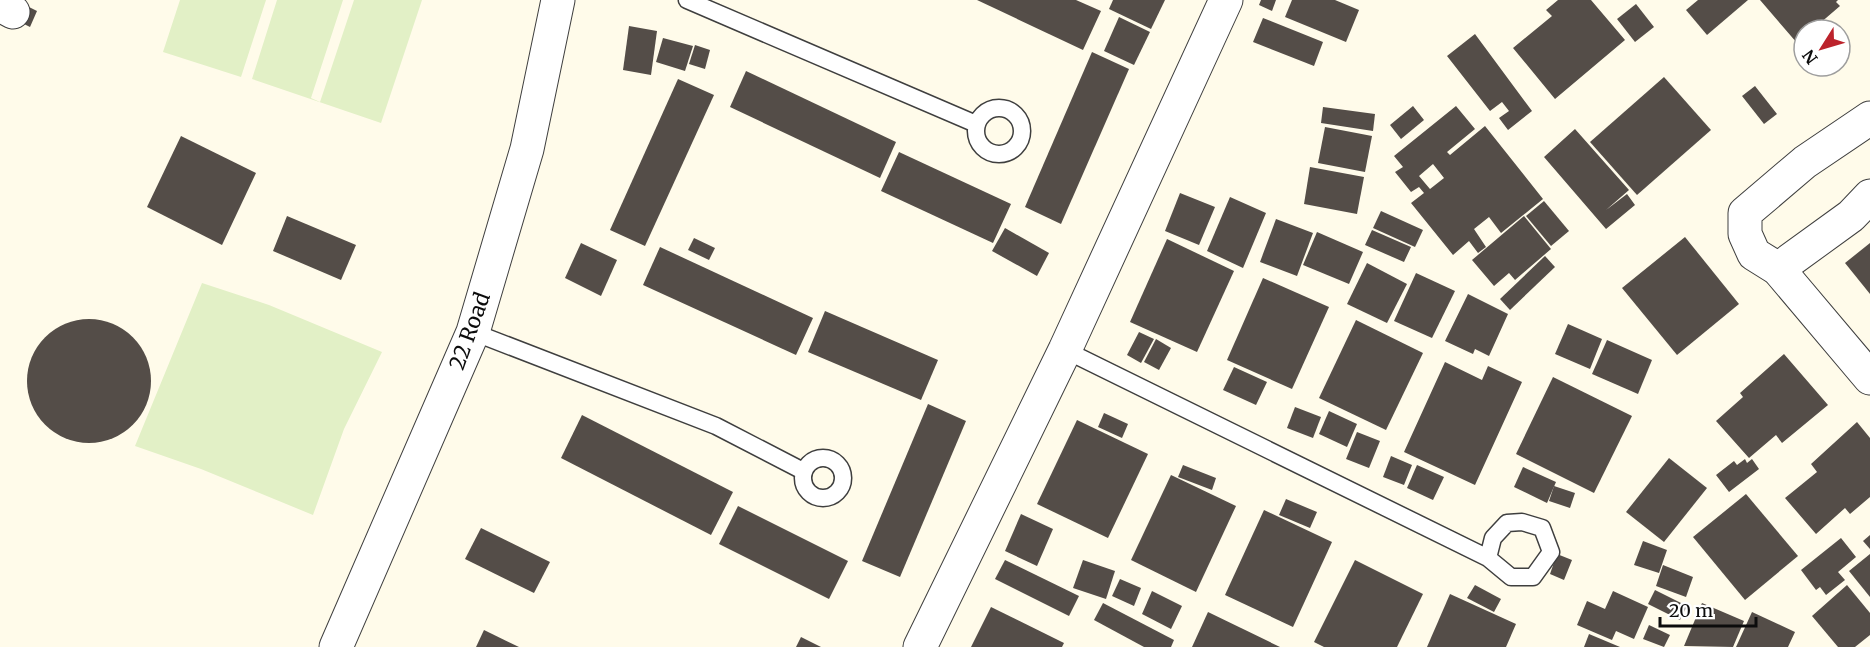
<svg xmlns="http://www.w3.org/2000/svg" width="1870" height="647" viewBox="0 0 1870 647" font-family="Merriweather,serif">
<rect width="100%" height="100%" fill="#fffbea"/>
<!-- pitch -->
<g fill="#e2f0c6">
<path d="M180 0H266L241 77 163 52Z"/>
<path d="M277 0H343L311 98 320 102 354 0H422L381 123 252 79Z"/>
<path d="M202 283 269 305 382 352 344 429 313 515 201 469 135 446Z"/>
</g>
<!-- building -->
<g fill="#544d48" fill-rule="evenodd">
<path d="M977 0H1076L1101 11 1083 50Z"/>
<path d="M1113 0H1165L1151 29 1109 9Z"/>
<path d="M1261 0H1276L1272 11 1259 5Z"/>
<path d="M1292 0H1335L1359 10 1346 42 1285 17Z"/>
<path d="M1558 0H1591L1625 40 1555 99 1513 48 1552 16 1546 10Z"/>
<path d="M1698 0H1748L1707 35 1686 10Z"/>
<path d="M1760 0H1838L1836 2 1840 6 1812 30H1804V37L1797 43Z"/>
<path d="M21 3 37 11 30 27 14 19Z"/>
<path d="M1636 4 1654 27 1635 42 1617 19Z"/>
<path d="M1119 17 1150 32 1134 65 1104 51Z"/>
<path d="M1263 18 1323 42 1314 66 1253 42Z"/>
<path d="M629 26 657 31 651 75 623 70Z"/>
<path d="M1475 34 1532 111 1508 130 1499 118 1509 111 1502 102 1490 111 1447 56Z"/>
<path d="M663 38 693 46 685 71 656 62Z"/>
<path d="M695 45 710 50 705 69 689 64Z"/>
<path d="M1092 52 1129 69 1061 224 1025 207Z"/>
<path d="M746 71 896 142 880 178 730 107Z"/>
<path d="M1664 77 1711 130 1637 195 1590 142Z"/>
<path d="M678 79 714 95 645 246 610 230Z"/>
<path d="M1755 86 1777 114 1764 124 1742 96Z"/>
<path d="M1413 106 1424 120 1401 139 1390 125Z"/>
<path d="M1456 106 1475 129 1447 152 1450 155 1485 126 1543 199 1501 233 1489 217 1474 229 1486 247 1478 253 1469 241 1453 255 1411 203 1424 193 1419 187 1411 192 1395 172 1403 167 1394 156ZM1433 164 1444 178 1430 189 1419 176Z"/>
<path d="M1323 107 1375 114 1373 131 1321 123Z"/>
<path d="M1325 127 1372 136 1365 172 1318 163Z"/>
<path d="M1575 129 1629 190 1606 210 1627 194 1635 205 1606 229 1544 157Z"/>
<path d="M181 136 256 173 222 245 147 207Z"/>
<path d="M899 152 1011 204 993 243 881 191Z"/>
<path d="M1310 167 1364 177 1357 214 1304 204Z"/>
<path d="M1180 193 1215 207 1199 245 1165 231Z"/>
<path d="M1230 197 1266 213 1243 268 1207 251Z"/>
<path d="M1544 201 1569 231 1551 246 1526 216Z"/>
<path d="M1381 211 1423 230 1415 247 1373 228Z"/>
<path d="M287 216 356 245 341 280 273 251Z"/>
<path d="M1524 216 1551 249 1515 280 1509 273 1494 286 1472 260Z"/>
<path d="M1276 219 1313 233 1297 276 1260 262Z"/>
<path d="M1005 228 1049 253 1037 276 992 251Z"/>
<path d="M1372 230 1411 247 1404 262 1365 245Z"/>
<path d="M1317 232 1363 252 1349 284 1303 265Z"/>
<path d="M1685 237 1739 304 1677 355 1622 288Z"/>
<path d="M694 238 715 248 709 260 688 250Z"/>
<path d="M1167 239 1234 271 1197 352 1130 322Z"/>
<path d="M581 243 617 260 601 296 565 278Z"/>
<path d="M1870 243V294L1845 263Z"/>
<path d="M660 247 813 318 796 355 643 285Z"/>
<path d="M1545 256 1555 267 1510 310 1500 299Z"/>
<path d="M1367 263 1407 284 1387 323 1347 304Z"/>
<path d="M1416 273 1455 291 1432 338 1394 321Z"/>
<path d="M1263 278 1329 307 1292 389 1227 360Z"/>
<path d="M1468 294 1508 314 1489 356 1475 349 1473 354 1445 341Z"/>
<path d="M825 311 938 360 921 400 808 352Z"/>
<circle cx="89" cy="381" r="62"/>
<path d="M1356 320 1423 353 1386 430 1319 398Z"/>
<path d="M1568 324 1602 339 1590 369 1555 354Z"/>
<path d="M1139 332 1154 339 1141 363 1127 355Z"/>
<path d="M1156 339 1171 348 1159 370 1144 362Z"/>
<path d="M1607 340 1652 360 1638 394 1592 374Z"/>
<path d="M1784 354 1828 405 1782 443 1776 435 1749 458 1716 421 1743 397 1740 393Z"/>
<path d="M1445 362 1482 380 1488 366 1522 382 1475 485 1404 452Z"/>
<path d="M1234 367 1267 382 1256 405 1223 390Z"/>
<path d="M1553 377 1632 416 1594 493 1516 454Z"/>
<path d="M928 404 966 421 900 577 862 561Z"/>
<path d="M1295 407 1321 417 1313 438 1287 428Z"/>
<path d="M1329 411 1357 424 1347 447 1319 434Z"/>
<path d="M1104 413 1128 424 1122 438 1098 427Z"/>
<path d="M582 415 733 492 711 535 561 458Z"/>
<path d="M1077 420 1148 454 1108 538 1037 504Z"/>
<path d="M1857 422 1870 438V497L1850 514 1845 508 1816 534 1785 498 1817 472 1811 464Z"/>
<path d="M1357 432 1380 441 1369 468 1346 459Z"/>
<path d="M1391 456 1412 465 1404 485 1383 477Z"/>
<path d="M1669 458 1707 488 1664 542 1626 512Z"/>
<path d="M1745 459 1747 463 1752 459 1759 469 1729 492 1716 475 1734 461 1737 465Z"/>
<path d="M1183 465 1216 478 1212 490 1178 477Z"/>
<path d="M1417 465 1444 477 1433 500 1407 488Z"/>
<path d="M1523 467 1556 482 1547 503 1514 487Z"/>
<path d="M1171 475 1236 506 1196 592 1131 560Z"/>
<path d="M1554 486 1575 493 1570 508 1549 501Z"/>
<path d="M1746 494 1798 556 1745 600 1693 537Z"/>
<path d="M1286 499 1317 512 1310 528 1279 515Z"/>
<path d="M738 506 848 561 829 599 719 544Z"/>
<path d="M1264 510 1332 542 1293 627 1225 595Z"/>
<path d="M1021 514 1053 529 1037 566 1005 551Z"/>
<path d="M481 528 550 562 534 593 465 559Z"/>
<path d="M1870 535V549L1863 541Z"/>
<path d="M1841 538 1856 557 1838 572 1845 580 1826 595 1820 587 1816 590 1801 570Z"/>
<path d="M1643 541 1667 550 1659 573 1634 565Z"/>
<path d="M1557 554 1572 560 1564 580 1550 574Z"/>
<path d="M1870 554V597L1849 571Z"/>
<path d="M1005 560 1079 596 1069 616 995 579Z"/>
<path d="M1083 560 1115 571 1106 599 1073 588Z"/>
<path d="M1355 560 1423 594 1397 647H1324L1314 642Z"/>
<path d="M1663 565 1693 577 1686 597 1656 586Z"/>
<path d="M1120 579 1141 588 1134 606 1112 596Z"/>
<path d="M1475 585 1501 599 1494 612 1467 598Z"/>
<path d="M1847 585 1870 613V635L1855 647H1838L1812 616Z"/>
<path d="M1655 590 1687 606 1680 620 1648 604Z"/>
<path d="M1152 591 1182 606 1171 629 1142 614Z"/>
<path d="M1613 591 1648 607 1634 639 1616 631 1612 640 1577 625 1587 601 1605 609Z"/>
<path d="M1450 594 1516 624 1506 647H1427Z"/>
<path d="M1103 603 1174 640 1171 647H1144L1094 620Z"/>
<path d="M1702 603 1744 621 1733 647 1684 646Z"/>
<path d="M991 607 1064 643 1062 647H971Z"/>
<path d="M1208 612 1280 647H1192Z"/>
<path d="M1752 612 1795 632 1788 647H1736Z"/>
<path d="M1649 625 1670 635 1664 647 1643 639Z"/>
<path d="M484 630 519 647H476Z"/>
<path d="M1589 634 1620 647H1584Z"/>
<path d="M801 637 821 647H796Z"/>
</g>
<g fill="none" stroke-linecap="round" stroke-linejoin="round">
<defs>
<g id="service">
<path d="M687 0 976 124"/>
<circle cx="999" cy="131" r="23"/>
<path d="M473 332 716 426 803 471"/>
<path d="M1065 350 1488 558 1511 577H1533L1551 552 1542 528 1522 522 1507 523 1493 538 1488 558"/>
<circle cx="823" cy="478" r="20"/>
</g>
<g id="minor">
<path d="M0 5 13 12"/>
<path d="M1870 118 1805 162 1745 213V234L1754 254 1778 269 1870 378"/>
<path d="M1778 269 1851 216 1870 196"/>
<path d="M336 647 473 332 527 149 558 0"/>
<path d="M920 647 1065 350 1226 0"/>
</g>
</defs>
<!-- service casing -->
<use href="#service" stroke="#3f3f3f" stroke-width="19"/>
<!-- minor casing -->
<use href="#minor" stroke="#3f3f3f" stroke-width="35"/>
<!-- service -->
<use href="#service" stroke="#fff" stroke-width="16"/>
<!-- minor -->
<use href="#minor" stroke="#fff" stroke-width="33"/>
</g>
<g text-anchor="middle" stroke-width="6" stroke-linejoin="round" paint-order="stroke">
<!-- street labels -->
<g font-size="21" fill="#0c0c0c" stroke="#fff">
<text transform="translate(470 331) rotate(-70)" y="7">22 Road</text>
</g>
</g>
<!-- north arrow -->
<g transform="translate(1822 48) rotate(233)"><circle r="28" fill="#ffffff" stroke="#9e9e9e" stroke-width="1.5"/>
<path d="M0-4.5L10 22L0 15L-10 22Z" fill="#bc232c"/>
<text y="-9" font-size="16" font-weight="bold" text-anchor="middle" fill="#0c0c0c">N</text>
</g>
<!-- scale -->
<path d="M1660 617v9h96v-9" fill="none" stroke="#0c0c0c" stroke-width="3"/>
<text x="1669" y="617" font-size="18" fill="#0c0c0c" stroke="#ffffff" stroke-width="4.5" paint-order="stroke">20 m</text>
</svg>
